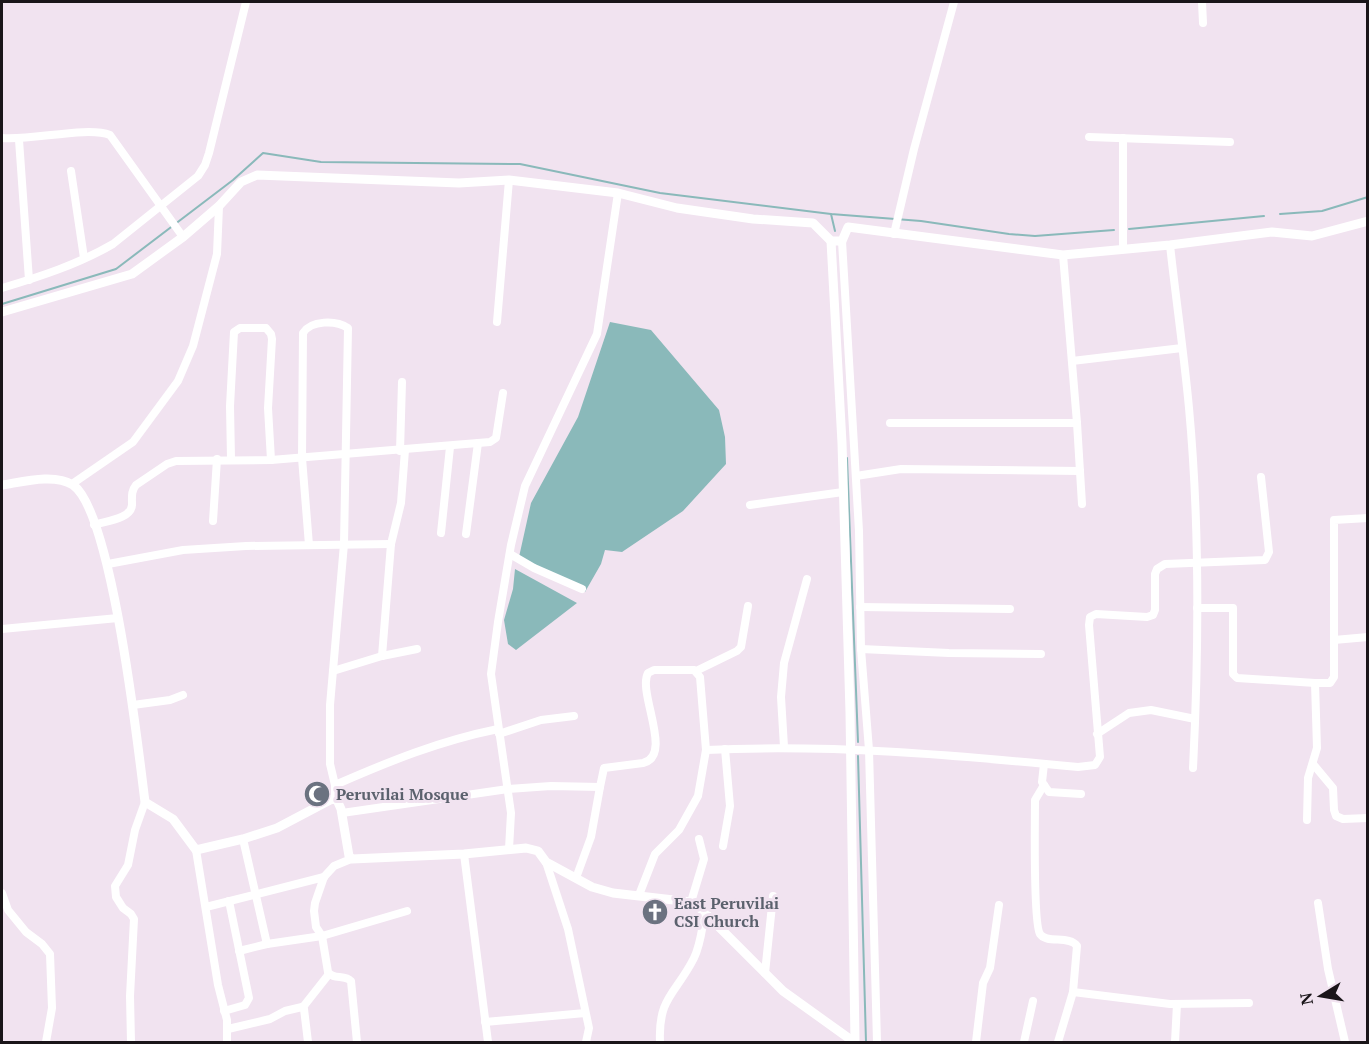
<svg xmlns="http://www.w3.org/2000/svg" width="1369" height="1044" viewBox="0 0 1369 1044" font-family="'PT Serif',serif">
<rect width="100%" height="100%" fill="#f1e3f0"/>
<!-- water -->
<g fill="#8ab9ba">
<path d="M610 322 651 330 719 410 725 437 726 464 683 511 622 552 605 550 601 564 585 592 519 557 531 503 578 417Z"/>
<path d="M515 569 577 603 516 650 508 644 504 620 513 589Z"/>
</g>
<g fill="none" stroke-linecap="round" stroke-linejoin="round">
<!-- stream -->
<g stroke="#8ab9ba" stroke-width="2">
<path d="M831 214 835 231"/>
<path d="M1280 214 1322 211 1368 197"/>
<path d="M1129 229 1264 216"/>
<path d="M2 304 116 269 233 180 263 153 321 162 520 164 660 193 831 214 921 221 1009 234 1035 236 1114 230"/>
<path d="M847 458 858 742"/>
<path d="M858 756 866 1042"/>
</g>
<!-- minor -->
<g stroke="#fff" stroke-width="8">
<path d="M1202 2 1203 23"/>
<path d="M1089 137 1230 142"/>
<path d="M2 138C30 141 87 126 110 135L183 237"/>
<path d="M1123 138V249"/>
<path d="M19 140 29 280"/>
<path d="M71 171 84 258"/>
<path d="M894 234 914 149 954 2"/>
<path d="M842 241 859 531 861 649 869 750 877 1042"/>
<path d="M1170 245C1176 300 1184 354 1189 408 1200 527 1199 649 1193 768"/>
<path d="M1063 255 1077 423 1082 504"/>
<path d="M2 288C39 277 79 264 113 244L198 176 205 165 209 153 246 2"/>
<path d="M497 322 509 180"/>
<path d="M1072 361 1182 348"/>
<path d="M890 423H1077"/>
<path d="M400 451 402 382"/>
<path d="M231 459 230 406 234 332 240 328H266L271 334 272 339 268 408 271 460"/>
<path d="M856 476 901 469 1080 471"/>
<path d="M72 484 133 442 178 381 193 346 217 254 219 206"/>
<path d="M750 505 843 492"/>
<path d="M213 521 217 459"/>
<path d="M94 525C106 521 131 519 132 505 132 497 131 491 136 485L167 464 176 461 271 460 490 442 496 438 503 393"/>
<path d="M441 533 450 447"/>
<path d="M466 534 478 443"/>
<path d="M309 545 302 458 303 333C311 320 336 320 348 328L344 544 330 705V764L335 785"/>
<path d="M510 554 534 568 582 589"/>
<path d="M108 564 183 550 246 546 391 544"/>
<path d="M860 607 1010 609"/>
<path d="M1197 608H1233V674L1237 678 1315 683H1330L1334 677V520L1368 518"/>
<path d="M2 629 118 618"/>
<path d="M1334 640 1368 637"/>
<path d="M861 649 949 653 1041 654"/>
<path d="M382 656 391 544 401 503 405 450"/>
<path d="M333 671 382 656 417 649"/>
<path d="M696 671 737 651 741 647 748 606"/>
<path d="M133 705 170 700 183 695"/>
<path d="M499 734 541 720 574 716"/>
<path d="M1097 734 1129 713 1151 710 1195 719"/>
<path d="M784 747 781 697 784 663 807 579"/>
<path d="M706 750C830 744 954 755 1078 767L1095 765 1100 757 1089 625 1090 617 1096 614 1147 617 1153 615 1155 610V574L1157 569 1165 564 1265 560 1269 552 1261 477"/>
<path d="M1044 764 1042 782 1049 792 1081 794"/>
<path d="M1313 764 1333 788 1334 810 1336 816 1343 819 1368 818"/>
<path d="M1044 785 1035 800C1035 820 1033 923 1040 934 1046 944 1070 935 1077 946L1073 992 1058 1042"/>
<path d="M335 799V785C390 761 439 741 498 729"/>
<path d="M342 813 508 789 551 786 600 787 604 768 643 763C674 756 637 692 648 673L654 670H694L700 677 706 750 698 796 679 830 655 854 639 895"/>
<path d="M1307 820 1308 778 1317 748 1315 683"/>
<path d="M243 839 267 944"/>
<path d="M723 846 730 806 725 749"/>
<path d="M509 849 511 813 491 674 498 622 511 545 525 486 597 334 618 193"/>
<path d="M196 850 218 985 227 1020V1042"/>
<path d="M464 854 488 1042"/>
<path d="M351 859 334 866 324 877 315 903 314 911 316 927 322 936 328 972C333 980 345 974 351 981L357 1042"/>
<path d="M546 862 568 929 589 1028 586 1042"/>
<path d="M576 878 591 837 600 787"/>
<path d="M2 893 8 910 26 932 42 944 50 954 52 1008 46 1042"/>
<path d="M691 902 704 859 699 839"/>
<path d="M1318 903 1328 969 1345 1042"/>
<path d="M206 907 324 877"/>
<path d="M239 951 267 944 322 936 407 911"/>
<path d="M765 973 773 896"/>
<path d="M1073 992 1170 1004 1249 1003"/>
<path d="M303 1007 329 974"/>
<path d="M224 1011 245 1005 249 998 229 901"/>
<path d="M485 1022 585 1013"/>
<path d="M228 1029 270 1019 285 1011 302 1007 304 1009 308 1042"/>
<path d="M131 1042 130 996 134 919 131 914 123 908 116 897 115 886 128 865 135 830 145 802"/>
<path d="M660 1042C658 997 676 994 694 958 701 944 702 927 705 913"/>
<path d="M976 1042 983 983 990 968 999 905"/>
<path d="M1024 1042 1033 1001"/>
<path d="M1175 1042 1177 1004"/>
</g>
<!-- tertiary -->
<g stroke="#fff" stroke-width="9">
<path d="M831 241 842 443 850 712 855 1042"/>
<path d="M2 312 132 274 183 237 219 206 241 182 257 175 459 183 509 180 618 193 677 208 753 219 813 223 831 241H842L848 227 1063 255 1170 245 1272 232 1312 236 1368 221"/>
<path d="M2 485C22 482 54 473 73 485 112 512 138 747 145 802L173 819 196 850 243 839 277 828 332 799 337 800 341 809 349 856 352 859 464 854 526 848 538 851 546 862 592 887 613 893 691 902 701 909 783 991 854 1042"/>
</g>
</g>
<!-- icons -->
<defs>
<symbol id="mosque-disc" viewBox="-11 -11 22 22"><circle r="9.5" fill="#6b7280" stroke="#f1e3f0"/><path d="M3.5-4.9A6 6 0 1 0 3.5 4.9A5 5 0 1 1 3.5-4.9Z" fill="#fff"/></symbol>
<symbol id="church-disc" viewBox="-11 -11 22 22"><circle r="9.5" fill="#6b7280" stroke="#f1e3f0"/><path d="M-1.2-6h2.4v3.5h3.3v2.4h-3.3V6h-2.4V-.1h-3.3v-2.4h3.3Z" fill="#fff"/></symbol>
</defs>
<g fill-rule="evenodd">
<use href="#mosque-disc" x="302" y="779" width="30" height="30"/>
<use href="#church-disc" x="640" y="897" width="30" height="30"/>
</g>
<g text-anchor="middle" stroke-width="6" stroke-linejoin="round" paint-order="stroke">
<!-- worship labels -->
<g font-size="16" font-weight="bold" fill="#5b616d" stroke="#f1e3f0" text-anchor="start">
<text x="336" y="800">Peruvilai Mosque</text>
<text x="674" y="909">East Peruvilai<tspan x="674" dy="18">CSI Church</tspan></text>
</g>
</g>
<!-- border -->
<rect width="1369" height="1044" fill="none" stroke="#1a1519" stroke-width="6"/>
<!-- north arrow -->
<g transform="translate(1321 996) rotate(259)" stroke="#f1e3f0" stroke-width="4.5" paint-order="stroke">
<path d="M0-4.5L10 22L0 15L-10 22Z" fill="#1a1519"/>
<text y="-9" font-size="16" font-weight="bold" text-anchor="middle" fill="#1a1519">N</text>
</g>
</svg>
